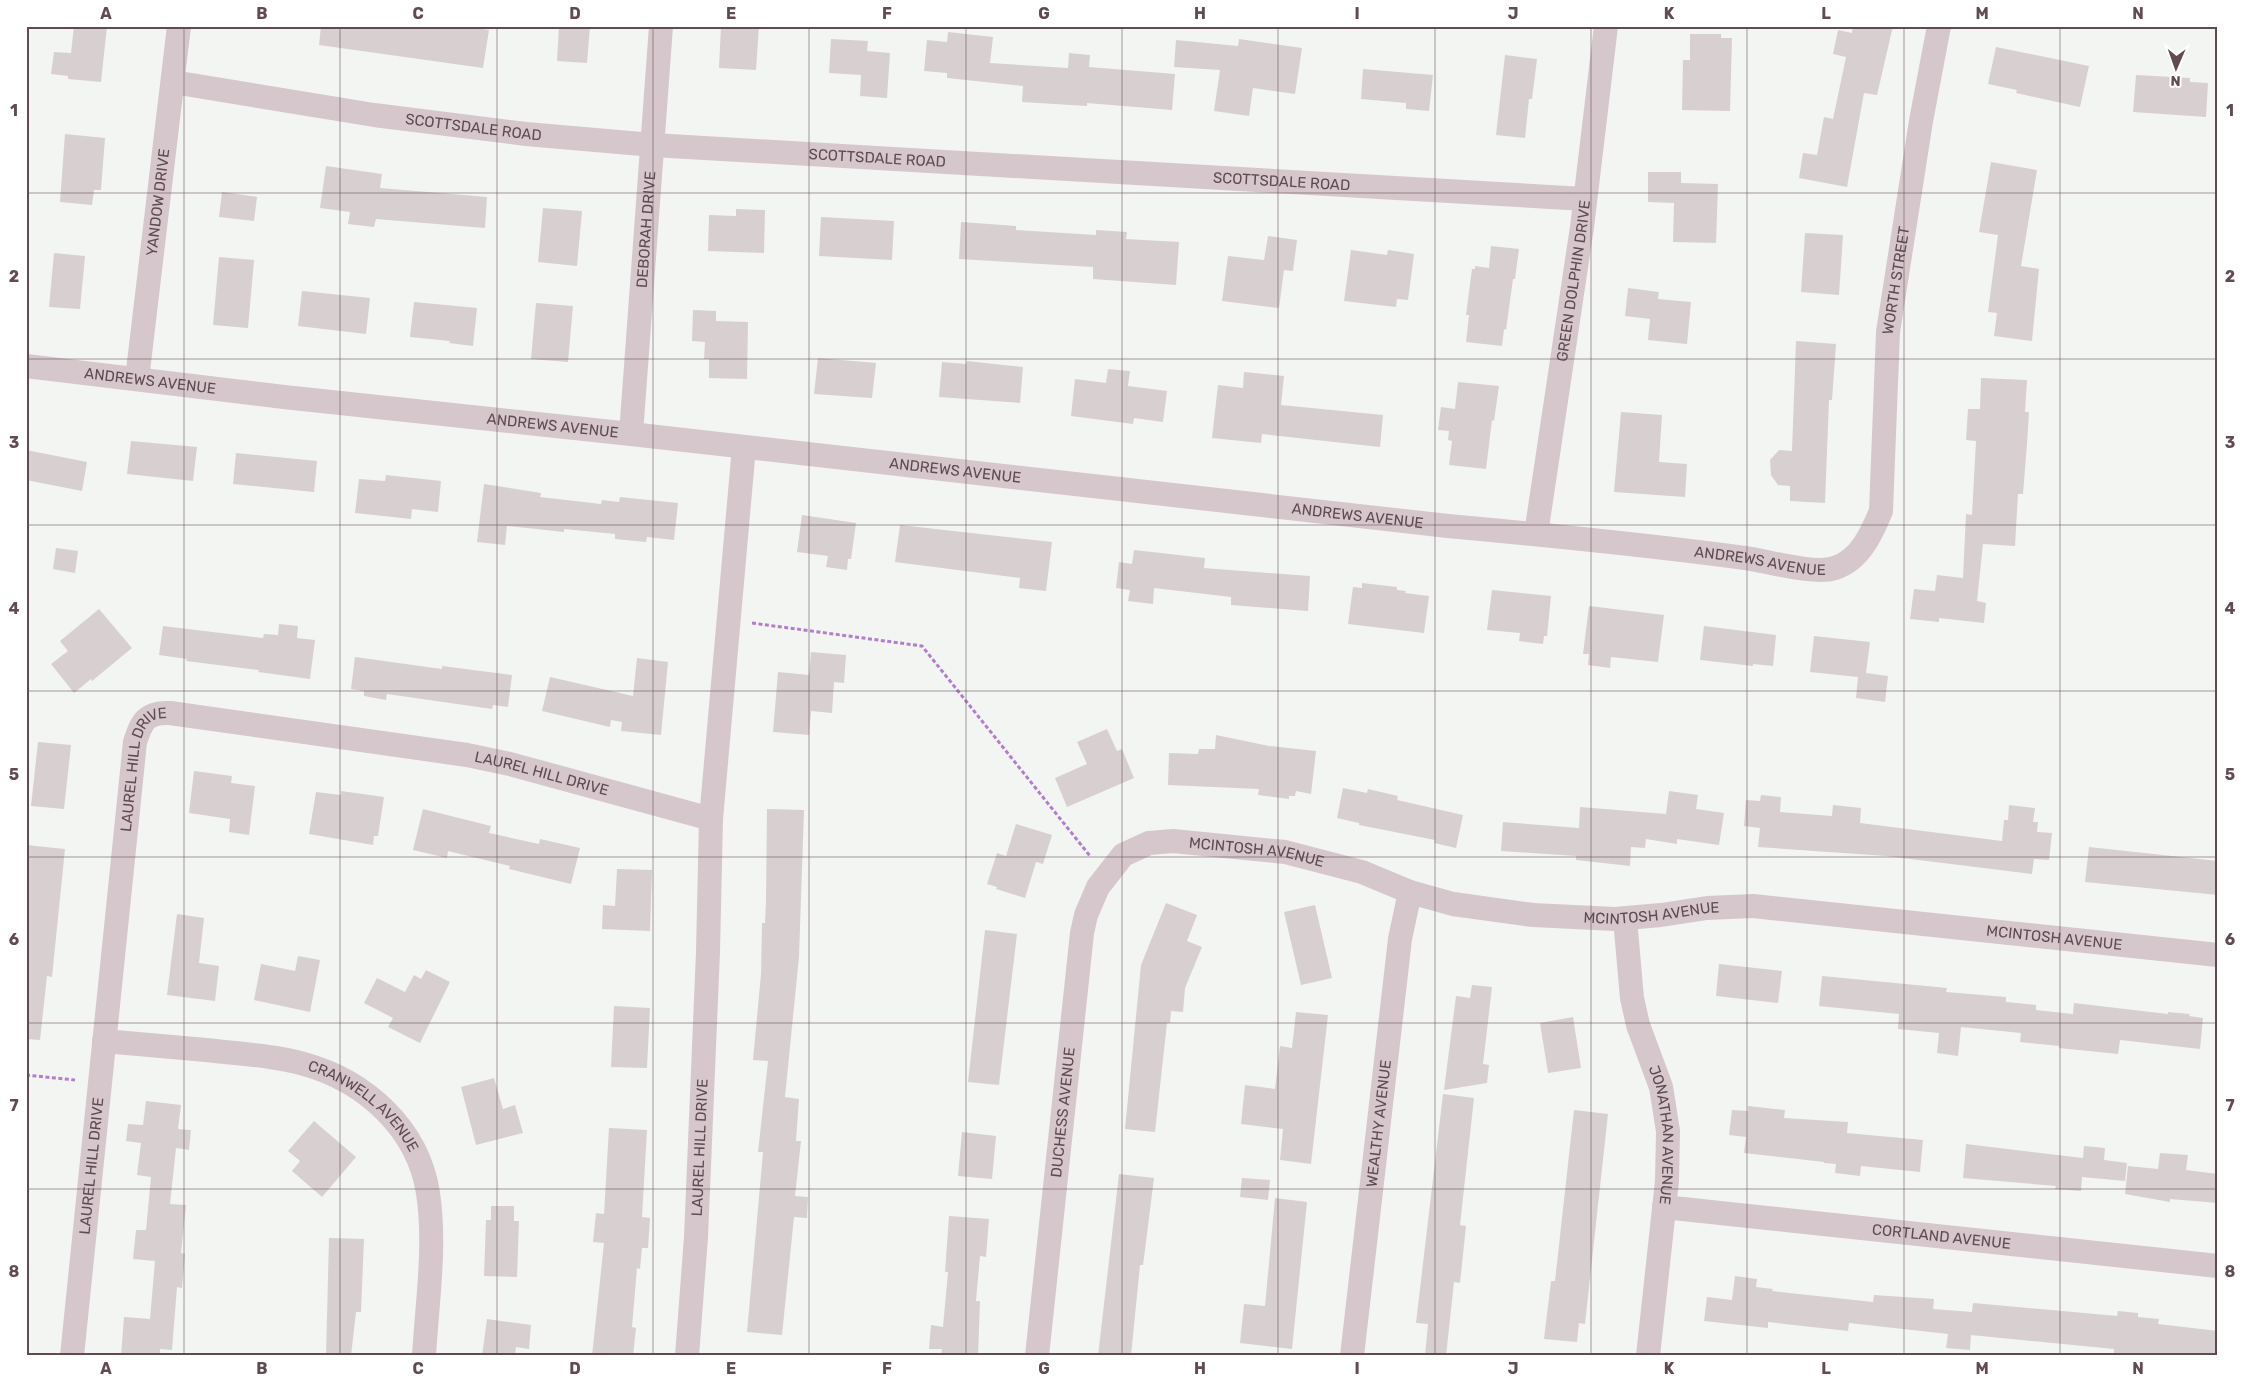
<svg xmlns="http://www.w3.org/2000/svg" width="2244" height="1382" viewBox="0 0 2244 1382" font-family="Rubik,sans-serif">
<rect width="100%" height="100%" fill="#f3f5f3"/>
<!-- building -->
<path fill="#d8cfd1" d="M 74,26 L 107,26 L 101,82 L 68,79 L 68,76 L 51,74 L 54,52 L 71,53 Z
M 321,26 L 465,26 L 489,30 L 483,68 L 319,45 Z
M 559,26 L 590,26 L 587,63 L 557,61 Z
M 721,26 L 759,26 L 756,70 L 719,68 Z
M 1853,26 L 1893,26 L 1877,95 L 1864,93 L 1847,187 L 1799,178 L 1803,153 L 1817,155 L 1824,117 L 1833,119 L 1846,57 L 1833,54 L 1838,30 L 1852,33 Z
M 948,32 L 993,37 L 990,63 L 1068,68 L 1069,53 L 1090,55 L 1089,67 L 1175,74 L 1172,110 L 1087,103 L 1087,106 L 1022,102 L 1023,86 L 947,78 L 947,73 L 924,71 L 927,40 L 947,42 Z
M 1690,34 L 1721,34 L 1721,38 L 1732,38 L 1730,111 L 1682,110 L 1683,60 L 1690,60 Z
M 831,39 L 868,41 L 867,51 L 890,53 L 887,98 L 860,96 L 861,75 L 829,73 Z
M 1239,39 L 1302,48 L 1295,94 L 1253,88 L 1249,116 L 1214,111 L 1220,70 L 1174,67 L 1176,40 L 1238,46 Z
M 1996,47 L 2089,66 L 2080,107 L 2016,93 L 2017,90 L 1988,84 Z
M 1505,55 L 1537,59 L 1532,99 L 1529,99 L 1525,138 L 1496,135 Z
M 1363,69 L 1433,75 L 1429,111 L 1406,109 L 1406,103 L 1361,99 Z
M 2136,75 L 2190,78 L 2190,82 L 2208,83 L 2206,117 L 2133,112 Z
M 65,134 L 105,138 L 101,190 L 94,190 L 92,205 L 60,202 Z
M 1991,162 L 2037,170 L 2021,266 L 2039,269 L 2032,341 L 1994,336 L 1997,313 L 1988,312 L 1998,235 L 1979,232 Z
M 326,166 L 382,174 L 380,188 L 487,197 L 485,228 L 376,219 L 374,227 L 348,224 L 350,212 L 320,208 Z
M 1648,172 L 1681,172 L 1681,183 L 1718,184 L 1716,243 L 1673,242 L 1674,203 L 1648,202 Z
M 222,192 L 257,197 L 254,221 L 219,217 Z
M 543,208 L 582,211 L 577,266 L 538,262 Z
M 736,209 L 765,210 L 764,253 L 708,251 L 709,215 L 736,216 Z
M 821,217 L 894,221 L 892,260 L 819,256 Z
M 961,222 L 1016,226 L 1016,230 L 1096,235 L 1096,230 L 1127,232 L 1126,239 L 1179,242 L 1176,285 L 1093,279 L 1093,267 L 959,259 Z
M 1805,233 L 1843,235 L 1839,295 L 1801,292 Z
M 1268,236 L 1297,240 L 1293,271 L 1284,270 L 1279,308 L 1222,301 L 1228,256 L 1264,260 Z
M 1491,246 L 1519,249 L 1515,279 L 1513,279 L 1506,330 L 1504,329 L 1502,346 L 1466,342 L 1469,315 L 1466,315 L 1472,269 L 1475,269 L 1475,266 L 1489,268 Z
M 1351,250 L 1387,255 L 1388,250 L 1414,254 L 1408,300 L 1397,299 L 1396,307 L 1344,301 Z
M 54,253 L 85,256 L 80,309 L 49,307 Z
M 219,257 L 254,260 L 248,328 L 213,325 Z
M 1628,288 L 1659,292 L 1658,299 L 1691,302 L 1687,344 L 1648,340 L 1650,319 L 1625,316 Z
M 302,291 L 370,298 L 366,334 L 298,326 Z
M 414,302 L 477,308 L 473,346 L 449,343 L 450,341 L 410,337 Z
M 536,303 L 573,306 L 568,362 L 531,359 Z
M 693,310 L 716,311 L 716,321 L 748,322 L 747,379 L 709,378 L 709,359 L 704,359 L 705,342 L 692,341 Z
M 1796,341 L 1836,344 L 1832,400 L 1829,400 L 1825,503 L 1790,501 L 1790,486 L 1778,485 L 1771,475 L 1770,460 L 1779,450 L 1792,451 Z
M 818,358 L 876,363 L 872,398 L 814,394 Z
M 967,361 L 1023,367 L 1020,403 L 939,397 L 942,362 L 966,364 Z
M 1108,369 L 1130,371 L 1128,386 L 1167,391 L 1163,422 L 1134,418 L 1133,424 L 1071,416 L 1075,379 L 1106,383 Z
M 1244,372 L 1284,376 L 1281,405 L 1383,415 L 1380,447 L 1262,434 L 1261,443 L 1212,438 L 1218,385 L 1243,388 Z
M 1981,378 L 2027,380 L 2025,412 L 2029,412 L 2027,444 L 2023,494 L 2018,494 L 2015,546 L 1983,544 L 1977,601 L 1986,603 L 1984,623 L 1939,618 L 1939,622 L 1910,619 L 1914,589 L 1935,591 L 1937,575 L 1963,578 L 1966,514 L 1972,515 L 1976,441 L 1966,440 L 1968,409 L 1980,409 Z
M 1458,382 L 1499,386 L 1494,421 L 1492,420 L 1486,469 L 1449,465 L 1452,441 L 1448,440 L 1449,431 L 1438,430 L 1441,407 L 1455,409 Z
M 1621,412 L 1662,415 L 1659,462 L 1687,464 L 1685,497 L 1614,492 Z
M 131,441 L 197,447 L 193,481 L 127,474 Z
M 26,450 L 87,462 L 82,491 L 26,480 Z
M 236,453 L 317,461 L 314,492 L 233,484 Z
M 386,475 L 441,481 L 438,512 L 412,509 L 411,519 L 355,513 L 359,479 L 385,481 Z
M 484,484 L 541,493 L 540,497 L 601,504 L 602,500 L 619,502 L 620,497 L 678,503 L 674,540 L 647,537 L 646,542 L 615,539 L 615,534 L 564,529 L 564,532 L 507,526 L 505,545 L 477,542 Z
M 802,515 L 856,523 L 851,559 L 848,559 L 847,570 L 826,567 L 828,556 L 797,552 Z
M 900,525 L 1052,542 L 1046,591 L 1019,588 L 1020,578 L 895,562 Z
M 56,548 L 78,551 L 75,573 L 53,569 Z
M 1134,550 L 1205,558 L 1204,568 L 1310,576 L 1308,611 L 1231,605 L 1231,597 L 1154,588 L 1153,604 L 1128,601 L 1130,590 L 1116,588 L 1119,562 L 1132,564 Z
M 1362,583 L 1397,587 L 1397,590 L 1406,591 L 1405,593 L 1429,596 L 1424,633 L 1348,624 L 1353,587 L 1362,588 Z
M 1492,590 L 1551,596 L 1547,636 L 1544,636 L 1543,644 L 1519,641 L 1520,633 L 1487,630 Z
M 1589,606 L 1664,615 L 1658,662 L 1611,657 L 1610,668 L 1588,665 L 1589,654 L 1583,654 Z
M 99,609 L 132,648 L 92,681 L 91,679 L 74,693 L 51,664 L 68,651 L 60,641 Z
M 279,624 L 298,626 L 297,638 L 315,640 L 310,679 L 258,672 L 259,670 L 186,661 L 187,659 L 159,655 L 163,626 L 263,638 L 264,634 L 278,635 Z
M 1704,626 L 1776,635 L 1773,666 L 1753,664 L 1753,666 L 1700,660 Z
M 1814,636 L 1870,642 L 1866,673 L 1888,676 L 1885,702 L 1856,698 L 1858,677 L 1810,672 Z
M 811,652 L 846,655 L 844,683 L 834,682 L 832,713 L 811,711 L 809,735 L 773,732 L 778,672 L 809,675 Z
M 355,657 L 442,669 L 442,666 L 512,675 L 508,707 L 493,705 L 492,709 L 387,694 L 386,700 L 364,696 L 364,691 L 351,689 Z
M 637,658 L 668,662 L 661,735 L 621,731 L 622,722 L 611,720 L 610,727 L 542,711 L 550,677 L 633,696 Z
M 1107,729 L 1117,751 L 1122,749 L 1134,778 L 1067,807 L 1055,778 L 1087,764 L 1077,742 Z
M 1216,735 L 1269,746 L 1316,751 L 1311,794 L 1296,791 L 1295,796 L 1289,796 L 1289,799 L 1258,795 L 1259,789 L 1168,785 L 1169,753 L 1198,754 L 1199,749 L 1215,749 Z
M 38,742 L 71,745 L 64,809 L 31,806 Z
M 194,771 L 232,776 L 231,783 L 255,786 L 249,835 L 229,832 L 230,819 L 189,813 Z
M 1343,788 L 1367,793 L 1368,789 L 1398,796 L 1397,800 L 1463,815 L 1456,848 L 1434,843 L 1435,840 L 1359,825 L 1359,823 L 1337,818 Z
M 341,791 L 384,797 L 378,836 L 374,836 L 373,845 L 309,834 L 316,792 L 341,795 Z
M 1669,791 L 1698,795 L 1696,809 L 1724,813 L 1719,845 L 1677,839 L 1677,844 L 1646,839 L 1645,848 L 1631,847 L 1630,866 L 1576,860 L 1576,856 L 1501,851 L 1503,822 L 1579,828 L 1580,807 L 1666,814 Z
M 1761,795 L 1781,797 L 1780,812 L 1832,816 L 1833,805 L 1861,808 L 1860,823 L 2002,841 L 2004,820 L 2008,820 L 2009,805 L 2035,808 L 2033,822 L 2038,822 L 2037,832 L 2052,833 L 2049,860 L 2034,859 L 2032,874 L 1886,856 L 1758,847 L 1760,828 L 1744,826 L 1746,800 L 1760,801 Z
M 423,809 L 491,826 L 489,833 L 539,844 L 540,839 L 580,848 L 571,884 L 509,869 L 510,866 L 448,851 L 447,858 L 413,850 Z
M 767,809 L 804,810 L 799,957 L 785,1097 L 799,1099 L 796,1141 L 801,1141 L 795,1196 L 808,1197 L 807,1218 L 794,1217 L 782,1335 L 747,1332 L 763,1152 L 758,1152 L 768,1061 L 753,1060 L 761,974 L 762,923 L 765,923 L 766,899 Z
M 1016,824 L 1052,835 L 1043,864 L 1036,862 L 1025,898 L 996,889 L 997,887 L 987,884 L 997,853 L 1006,856 Z
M 26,845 L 65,849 L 52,977 L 47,976 L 40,1040 L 26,1039 Z
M 2089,847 L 2218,861 L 2218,895 L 2085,882 Z
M 617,869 L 652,870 L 650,931 L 602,929 L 603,905 L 615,906 Z
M 1166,903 L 1197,915 L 1187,941 L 1202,947 L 1185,988 L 1183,1012 L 1171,1011 L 1170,1023 L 1167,1023 L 1155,1132 L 1125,1129 L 1141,965 Z
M 1315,905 L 1332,978 L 1301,985 L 1284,912 Z
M 177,914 L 204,918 L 199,963 L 219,966 L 215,1001 L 167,995 Z
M 985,930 L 1017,934 L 999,1085 L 968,1082 Z
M 298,956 L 320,960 L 310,1012 L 254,1000 L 261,964 L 295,971 Z
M 1719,964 L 1782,971 L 1778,1003 L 1716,996 Z
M 426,970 L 450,982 L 420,1043 L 388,1027 L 393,1018 L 364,1003 L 377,978 L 405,992 L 414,975 L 421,979 Z
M 1822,976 L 1947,988 L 1946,992 L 2006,997 L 2006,1002 L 2036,1005 L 2036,1010 L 2073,1014 L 2074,1003 L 2168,1014 L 2168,1012 L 2190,1014 L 2189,1016 L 2203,1018 L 2200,1049 L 2120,1040 L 2118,1054 L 2059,1048 L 2059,1046 L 2020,1042 L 2021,1033 L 1961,1027 L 1958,1056 L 1937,1053 L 1939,1033 L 1898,1029 L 1899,1014 L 1819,1006 Z
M 1472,985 L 1492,987 L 1483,1064 L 1489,1065 L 1487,1083 L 1444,1090 L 1456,996 L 1470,998 Z
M 614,1006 L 650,1008 L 647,1068 L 611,1067 Z
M 1296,1012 L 1328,1015 L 1311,1164 L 1280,1160 L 1283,1129 L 1241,1124 L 1245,1085 L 1275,1089 L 1280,1046 L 1292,1048 Z
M 1573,1017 L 1581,1068 L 1548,1073 L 1540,1023 Z
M 494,1078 L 503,1109 L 515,1105 L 523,1133 L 476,1145 L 461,1087 Z
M 1443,1094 L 1474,1098 L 1460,1225 L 1466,1226 L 1460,1283 L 1454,1282 L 1446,1356 L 1425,1356 L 1428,1324 L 1416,1323 Z
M 146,1101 L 181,1105 L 178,1129 L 191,1130 L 189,1150 L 176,1148 L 170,1204 L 186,1205 L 181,1253 L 185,1254 L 182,1288 L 177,1287 L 172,1350 L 160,1349 L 160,1356 L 121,1356 L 124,1317 L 150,1319 L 155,1261 L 133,1259 L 136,1230 L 146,1230 L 151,1177 L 137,1175 L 141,1143 L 126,1141 L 128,1124 L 143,1125 Z
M 1748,1106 L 1785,1110 L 1784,1118 L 1848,1122 L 1847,1133 L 1923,1140 L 1920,1172 L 1861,1166 L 1860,1176 L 1835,1173 L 1836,1164 L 1824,1163 L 1824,1162 L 1744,1153 L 1746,1137 L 1729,1135 L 1732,1110 L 1748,1111 Z
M 1574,1110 L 1608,1114 L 1585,1324 L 1579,1323 L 1577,1342 L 1544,1339 L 1551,1281 L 1555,1281 Z
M 314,1121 L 356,1157 L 322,1197 L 292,1171 L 300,1161 L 288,1151 Z
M 609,1128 L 647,1130 L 642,1217 L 650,1218 L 648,1248 L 642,1248 L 640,1269 L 637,1268 L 632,1327 L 636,1328 L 633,1356 L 592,1356 L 604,1243 L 593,1242 L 596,1213 L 604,1214 Z
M 962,1132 L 996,1136 L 992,1179 L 958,1176 Z
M 1966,1144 L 2083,1158 L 2084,1146 L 2105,1148 L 2104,1160 L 2127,1163 L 2125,1181 L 2082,1177 L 2081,1191 L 2055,1189 L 2056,1186 L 1963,1178 Z
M 2160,1153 L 2188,1155 L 2186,1170 L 2218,1174 L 2218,1203 L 2170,1199 L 2170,1202 L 2125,1194 L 2128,1166 L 2158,1169 Z
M 1119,1174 L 1154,1178 L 1145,1250 L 1143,1265 L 1140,1265 L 1131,1356 L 1098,1356 Z
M 1242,1178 L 1270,1180 L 1268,1200 L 1240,1197 Z
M 1275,1198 L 1307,1202 L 1292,1349 L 1240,1343 L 1244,1304 L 1265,1306 Z
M 491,1206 L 514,1206 L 514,1221 L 519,1221 L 517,1277 L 484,1276 L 486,1220 L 491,1220 Z
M 949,1216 L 989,1219 L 986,1257 L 980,1256 L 976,1301 L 980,1301 L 978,1356 L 941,1356 L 942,1349 L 929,1349 L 931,1325 L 943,1327 L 948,1272 L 945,1272 Z
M 329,1238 L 364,1239 L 361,1312 L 356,1312 L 351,1356 L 326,1356 Z
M 1735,1276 L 1757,1279 L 1756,1287 L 1773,1289 L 1772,1291 L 1873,1302 L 1874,1295 L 1934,1299 L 1933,1309 L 1972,1312 L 1973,1303 L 2117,1316 L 2118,1311 L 2138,1313 L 2138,1317 L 2159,1319 L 2158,1324 L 2218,1331 L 2218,1356 L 2141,1356 L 2114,1353 L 2114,1349 L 1971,1335 L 1970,1350 L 1946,1348 L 1948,1334 L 1849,1323 L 1848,1331 L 1768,1322 L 1768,1328 L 1704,1321 L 1707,1297 L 1732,1300 Z
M 487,1319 L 531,1325 L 529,1349 L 516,1347 L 515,1356 L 482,1356 Z"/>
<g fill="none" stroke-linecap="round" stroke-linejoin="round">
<!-- path -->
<path stroke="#b37dcd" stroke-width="3" stroke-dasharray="4 2.5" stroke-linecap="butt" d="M 752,623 L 922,646 L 1090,856
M 26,1075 L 75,1080"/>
<!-- minor -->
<g stroke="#d6c7cc" stroke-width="24">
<path id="s1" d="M 173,82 L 374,115 L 526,134 L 653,145 L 1585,199"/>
<path id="s2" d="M 26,366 L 284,397 L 631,434 L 1448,526 C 1547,535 1647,545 1745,558 C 1768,561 1814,575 1835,568 C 1860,560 1872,533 1881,511 L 1888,332 L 1921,121 L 1939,26"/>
<path id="s3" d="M 137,379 L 179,26"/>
<path id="s4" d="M 631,434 L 661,26"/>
<path id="s5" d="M 1536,534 L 1582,227 L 1606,26"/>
<path id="s6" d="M 1625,919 L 1632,998 L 1638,1025 L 1661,1087 L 1668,1131 L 1667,1181 L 1648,1356"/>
<path id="s7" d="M 104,1041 C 138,1044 172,1047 206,1050 C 239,1054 272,1055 304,1064 C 365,1081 418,1128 428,1193 C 436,1246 427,1303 424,1356"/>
<path id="s8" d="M 1664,1207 L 2218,1266"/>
<path id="s9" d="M 72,1356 L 135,742 C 142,721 146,712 170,713 L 467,755 L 510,764 L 711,819"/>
<path id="s10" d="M 687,1356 L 696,1237 L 708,952 L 711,819 L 744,447"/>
<path id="s11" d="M 1037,1356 L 1082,933 L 1086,915 L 1098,887 L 1123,855 L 1149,843 L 1173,841 L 1285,852 L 1362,872 L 1410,892 L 1453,904 L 1533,915 L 1615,919 L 1661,915 L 1707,908 L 1753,906 L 2218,955"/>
<path id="s12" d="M 1352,1356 L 1400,939 L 1410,892"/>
</g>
</g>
<!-- grid -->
<path fill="none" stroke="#604b52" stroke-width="1" stroke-opacity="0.55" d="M 184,26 L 184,1356M 340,26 L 340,1356M 497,26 L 497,1356M 653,26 L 653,1356M 809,26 L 809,1356M 966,26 L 966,1356M 1122,26 L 1122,1356M 1278,26 L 1278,1356M 1435,26 L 1435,1356M 1591,26 L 1591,1356M 1747,26 L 1747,1356M 1904,26 L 1904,1356M 2060,26 L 2060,1356M 26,193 L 2218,193M 26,359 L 2218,359M 26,525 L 2218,525M 26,691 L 2218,691M 26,857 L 2218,857M 26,1023 L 2218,1023M 26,1189 L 2218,1189"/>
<g text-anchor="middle" stroke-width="4" stroke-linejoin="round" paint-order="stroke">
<!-- street labels -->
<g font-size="15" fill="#604b52" stroke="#fff">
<text dy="5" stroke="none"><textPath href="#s1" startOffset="304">SCOTTSDALE ROAD</textPath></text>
<text dy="5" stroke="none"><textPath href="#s1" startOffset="709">SCOTTSDALE ROAD</textPath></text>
<text dy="5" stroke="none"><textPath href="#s1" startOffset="1114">SCOTTSDALE ROAD</textPath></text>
<text dy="5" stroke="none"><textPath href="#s3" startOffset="178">YANDOW DRIVE</textPath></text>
<text dy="5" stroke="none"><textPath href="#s4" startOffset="205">DEBORAH DRIVE</textPath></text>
<text dy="5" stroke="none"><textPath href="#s5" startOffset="256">GREEN DOLPHIN DRIVE</textPath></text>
<text dy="5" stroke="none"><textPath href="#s2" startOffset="2128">WORTH STREET</textPath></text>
<text dy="5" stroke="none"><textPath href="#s2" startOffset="125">ANDREWS AVENUE</textPath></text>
<text dy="5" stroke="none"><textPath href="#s2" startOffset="530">ANDREWS AVENUE</textPath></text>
<text dy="5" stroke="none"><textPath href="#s2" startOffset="935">ANDREWS AVENUE</textPath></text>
<text dy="5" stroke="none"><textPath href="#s2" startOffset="1340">ANDREWS AVENUE</textPath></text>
<text dy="5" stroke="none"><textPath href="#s2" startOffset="1745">ANDREWS AVENUE</textPath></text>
<text dy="5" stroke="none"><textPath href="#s9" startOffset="1045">LAUREL HILL DRIVE</textPath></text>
<text dy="5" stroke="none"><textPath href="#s9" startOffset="596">LAUREL HILL DRIVE</textPath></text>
<text dy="5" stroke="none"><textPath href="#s11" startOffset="652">MCINTOSH AVENUE</textPath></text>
<text dy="5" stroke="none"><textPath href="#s11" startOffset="1056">MCINTOSH AVENUE</textPath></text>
<text dy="5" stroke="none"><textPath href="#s11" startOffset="1461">MCINTOSH AVENUE</textPath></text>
<text dy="5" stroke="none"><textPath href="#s7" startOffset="276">CRANWELL AVENUE</textPath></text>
<text dy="5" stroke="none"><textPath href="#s11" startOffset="245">DUCHESS AVENUE</textPath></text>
<text dy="5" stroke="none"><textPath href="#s12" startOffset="234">WEALTHY AVENUE</textPath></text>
<text dy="5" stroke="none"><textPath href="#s6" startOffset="221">JONATHAN AVENUE</textPath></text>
<text dy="5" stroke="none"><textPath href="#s10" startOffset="209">LAUREL HILL DRIVE</textPath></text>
<text dy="5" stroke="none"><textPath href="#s9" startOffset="191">LAUREL HILL DRIVE</textPath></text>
<text dy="5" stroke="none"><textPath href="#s8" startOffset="279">CORTLAND AVENUE</textPath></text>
</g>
</g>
<!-- border -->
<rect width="2244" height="1382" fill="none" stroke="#ffffff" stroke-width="55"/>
<!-- north arrow -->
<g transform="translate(2176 68) rotate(182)" stroke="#ffffff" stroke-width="4" paint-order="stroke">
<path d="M0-4L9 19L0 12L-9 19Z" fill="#604b52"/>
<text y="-8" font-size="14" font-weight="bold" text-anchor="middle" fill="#604b52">N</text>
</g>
<rect x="28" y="28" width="2188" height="1326" fill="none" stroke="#604b52" stroke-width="2"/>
<g font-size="16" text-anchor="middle" font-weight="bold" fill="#604b52">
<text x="106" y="19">A</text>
<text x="262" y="19">B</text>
<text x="418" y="19">C</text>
<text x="575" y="19">D</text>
<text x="731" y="19">E</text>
<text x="887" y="19">F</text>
<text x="1044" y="19">G</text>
<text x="1200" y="19">H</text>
<text x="1357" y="19">I</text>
<text x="1513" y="19">J</text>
<text x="1669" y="19">K</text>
<text x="1826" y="19">L</text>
<text x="1982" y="19">M</text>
<text x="2138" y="19">N</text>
<text x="14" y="116">1</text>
<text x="2230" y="116">1</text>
<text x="14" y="282">2</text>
<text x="2230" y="282">2</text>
<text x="14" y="448">3</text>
<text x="2230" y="448">3</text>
<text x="14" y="614">4</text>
<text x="2230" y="614">4</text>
<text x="14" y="780">5</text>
<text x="2230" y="780">5</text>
<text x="14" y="945">6</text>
<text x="2230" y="945">6</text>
<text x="14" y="1111">7</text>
<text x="2230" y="1111">7</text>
<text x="14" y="1277">8</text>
<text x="2230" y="1277">8</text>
<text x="106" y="1374">A</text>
<text x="262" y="1374">B</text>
<text x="418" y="1374">C</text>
<text x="575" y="1374">D</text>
<text x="731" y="1374">E</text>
<text x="887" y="1374">F</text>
<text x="1044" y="1374">G</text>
<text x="1200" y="1374">H</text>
<text x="1357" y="1374">I</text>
<text x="1513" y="1374">J</text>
<text x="1669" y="1374">K</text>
<text x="1826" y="1374">L</text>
<text x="1982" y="1374">M</text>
<text x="2138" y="1374">N</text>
</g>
</svg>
